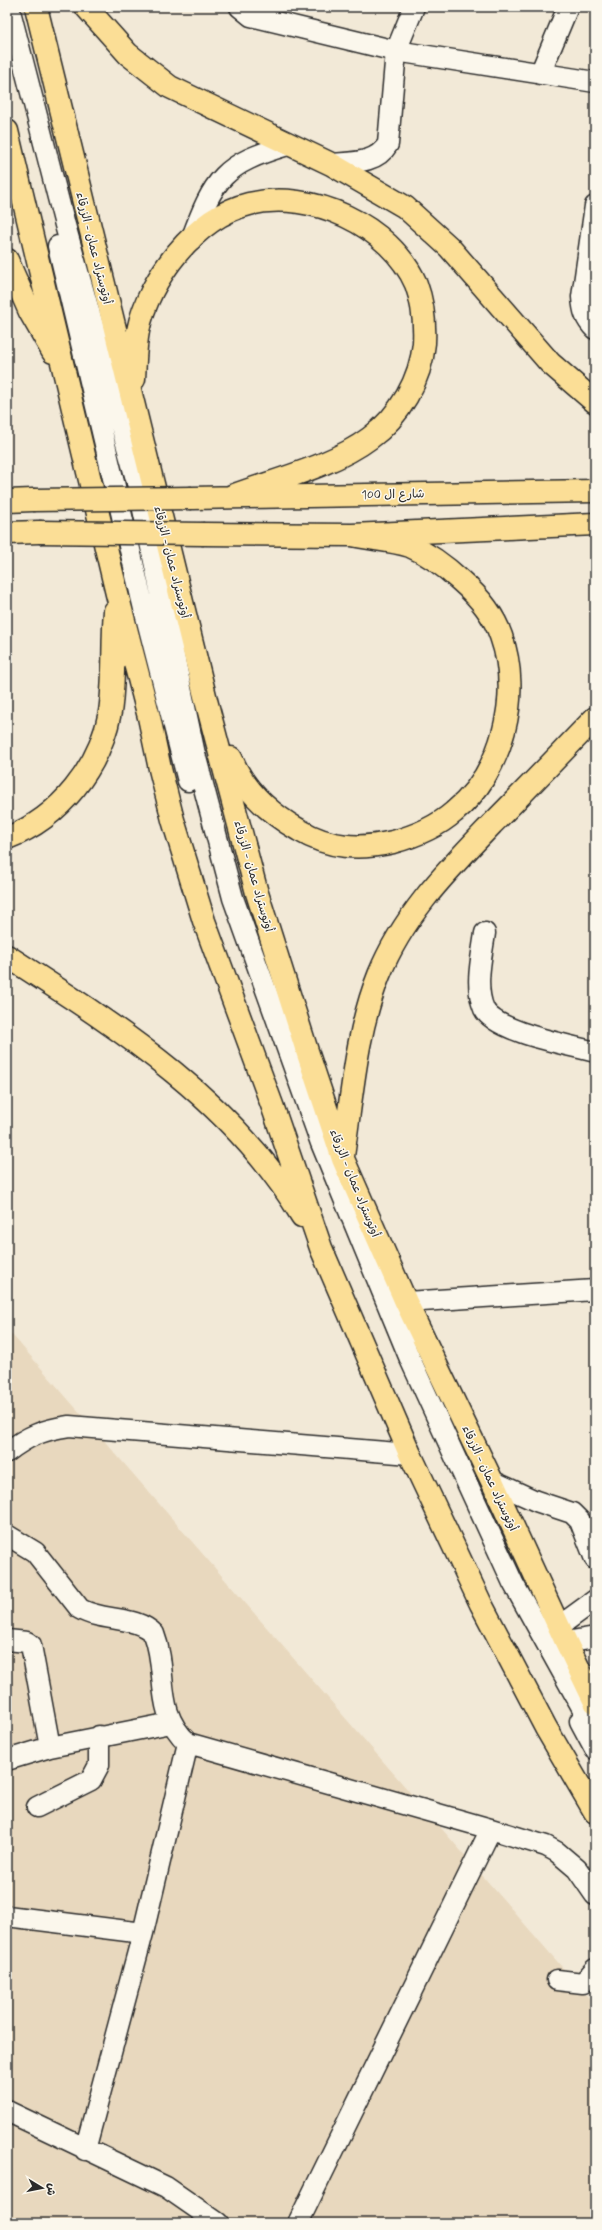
<svg xmlns="http://www.w3.org/2000/svg" width="602" height="2230" viewBox="0 0 602 2230" font-family="Mynerve,'Playpen Sans Arabic',sans-serif">
<rect width="100%" height="100%" fill="#f2e9d7"/>
<filter id="ink" filterUnits="userSpaceOnUse"><feTurbulence type="fractalNoise" baseFrequency=".025" numOctaves="2"/><feDisplacementMap in="SourceGraphic" scale="8" xChannelSelector="R" yChannelSelector="G"/><feConvolveMatrix kernelMatrix="1 2 1 2 8 2 1 2 1" color-interpolation-filters="sRGB"/></filter>
<g filter="url(#ink)">
<!-- built -->
<path fill="#e8d8be" d="M 7,1329 L 595,2005 L 595,2223 L 7,2223 Z"/>
<g fill="none" stroke-linecap="round" stroke-linejoin="round">
<!-- minor casing -->
<g stroke="#2b2b2b" stroke-width="23">
<path id="minor" d="M 9,7 L 65,225 L 138,486 L 195,754 L 233,898 L 321,1143 L 410,1359 L 513,1583 L 595,1731
M 240,7 L 251,16 L 396,51 L 595,82
M 540,74 L 568,7
M 331,164 C 353,162 376,164 388,144 L 396,51 L 414,7
M 595,206 L 582,297 C 583,311 585,319 595,329
M 191,240 C 214,178 223,164 288,145
M 58,246 L 144,609 L 188,781
M 485,933 C 482,956 474,986 484,1009 C 495,1032 570,1045 595,1052
M 406,1302 L 595,1290
M 7,1452 C 28,1436 42,1430 69,1426 L 410,1454
M 492,1481 L 536,1501 L 572,1513 L 580,1521 L 595,1559
M 7,1535 L 35,1552 L 80,1609 C 103,1622 136,1615 154,1634 C 169,1673 153,1711 188,1743 L 491,1829 L 546,1846 L 557,1852 L 577,1869 L 595,1895
M 558,1627 L 595,1600
M 7,1640 L 27,1642 L 31,1645 L 50,1747
M 566,1642 L 595,1637
M 580,1721 L 595,1749
M 7,1760 L 50,1747 L 171,1723
M 37,1807 L 91,1780 L 99,1765 L 99,1736
M 7,1916 L 143,1933
M 557,1980 L 583,1983 L 595,1969
M 7,2111 L 166,2187 L 218,2223
M 85,2150 L 143,1933 L 188,1743
M 298,2223 L 491,1829"/>
</g>
<!-- highway casing -->
<g stroke="#2b2b2b" stroke-width="25">
<path id="highway" d="M 36,7 L 207,704 L 257,893 L 307,1051 L 343,1159 L 406,1302 L 492,1481 L 566,1642 L 595,1702
M 86,7 L 128,54 L 170,87 L 331,164 L 405,207 L 449,247 L 550,363 L 595,402
M 7,131 L 117,594 L 149,717 L 160,769 L 173,820 L 204,921 L 272,1105 L 321,1248 L 410,1454 L 481,1604 L 546,1728 L 595,1812
M 7,260 L 30,312 L 53,352
M 134,379 C 135,363 135,347 138,331 C 148,279 196,217 249,204 C 311,189 390,225 416,284 C 423,303 425,324 424,343 C 421,380 399,417 370,438 C 333,466 275,480 232,496
M 192,498 L 595,491
M 7,501 L 33,500
M 7,533 L 39,532
M 204,534 L 352,535 L 595,524
M 231,758 C 244,790 269,813 299,830 C 329,848 359,850 393,842 C 415,836 437,827 454,812 C 503,772 522,695 501,636 C 494,615 477,595 461,581 C 446,567 429,554 410,546 C 392,540 370,539 352,535
M 7,838 C 60,818 100,767 110,712 C 115,679 112,644 115,611
M 7,956 C 117,1027 233,1100 302,1216
M 343,1156 C 352,1096 356,1032 379,975 C 403,915 448,870 492,824 C 527,789 561,753 595,718"/>
</g>
<!-- minor -->
<use href="#minor" stroke="#fbf7ec" stroke-width="20"/>
<!-- highway -->
<use href="#highway" stroke="#fbde96" stroke-width="22"/>
<!-- highway-bridge casing -->
<g stroke="#2b2b2b" stroke-width="25" stroke-linecap="butt">
<path id="highway-bridge" d="M 33,500 L 192,498
M 39,532 L 204,534"/>
</g>
<!-- highway-bridge -->
<use href="#highway-bridge" stroke="#fbde96" stroke-width="22"/>
</g>
</g>
<g text-anchor="middle" stroke-width="3" stroke-linejoin="round" paint-order="stroke">
<!-- street labels -->
<g font-size="12" fill="#2b2b2b" stroke="#fbf7ec">
<text transform="translate(94 248) rotate(76)" y="4">أوتوستراد عمان - الزرقاء</text>
<text transform="translate(393 494) rotate(-1)" y="4">شارع ال 100</text>
<text transform="translate(172 562) rotate(76)" y="4">أوتوستراد عمان - الزرقاء</text>
<text transform="translate(254 876) rotate(74)" y="4">أوتوستراد عمان - الزرقاء</text>
<text transform="translate(355 1183) rotate(68)" y="4">أوتوستراد عمان - الزرقاء</text>
<text transform="translate(490 1478) rotate(65)" y="4">أوتوستراد عمان - الزرقاء</text>
</g>
</g>
<!-- margin -->
<rect width="602" height="2230" fill="none" stroke="#fbf7ec" stroke-width="24"/>
<rect x="12" y="12" width="578" height="2206" fill="none" stroke="#2b2b2b" stroke-width="1.5" filter="url(#ink)"/>
<!-- north arrow -->
<g transform="translate(42 2188) rotate(100)" stroke="#fbf7ec" stroke-width="3" paint-order="stroke">
<path d="M0-3L7 15L0 10L-7 15Z" fill="#2b2b2b"/>
<text y="-6" font-size="11" font-weight="bold" text-anchor="middle" fill="#2b2b2b">ش</text>
</g>
</svg>
